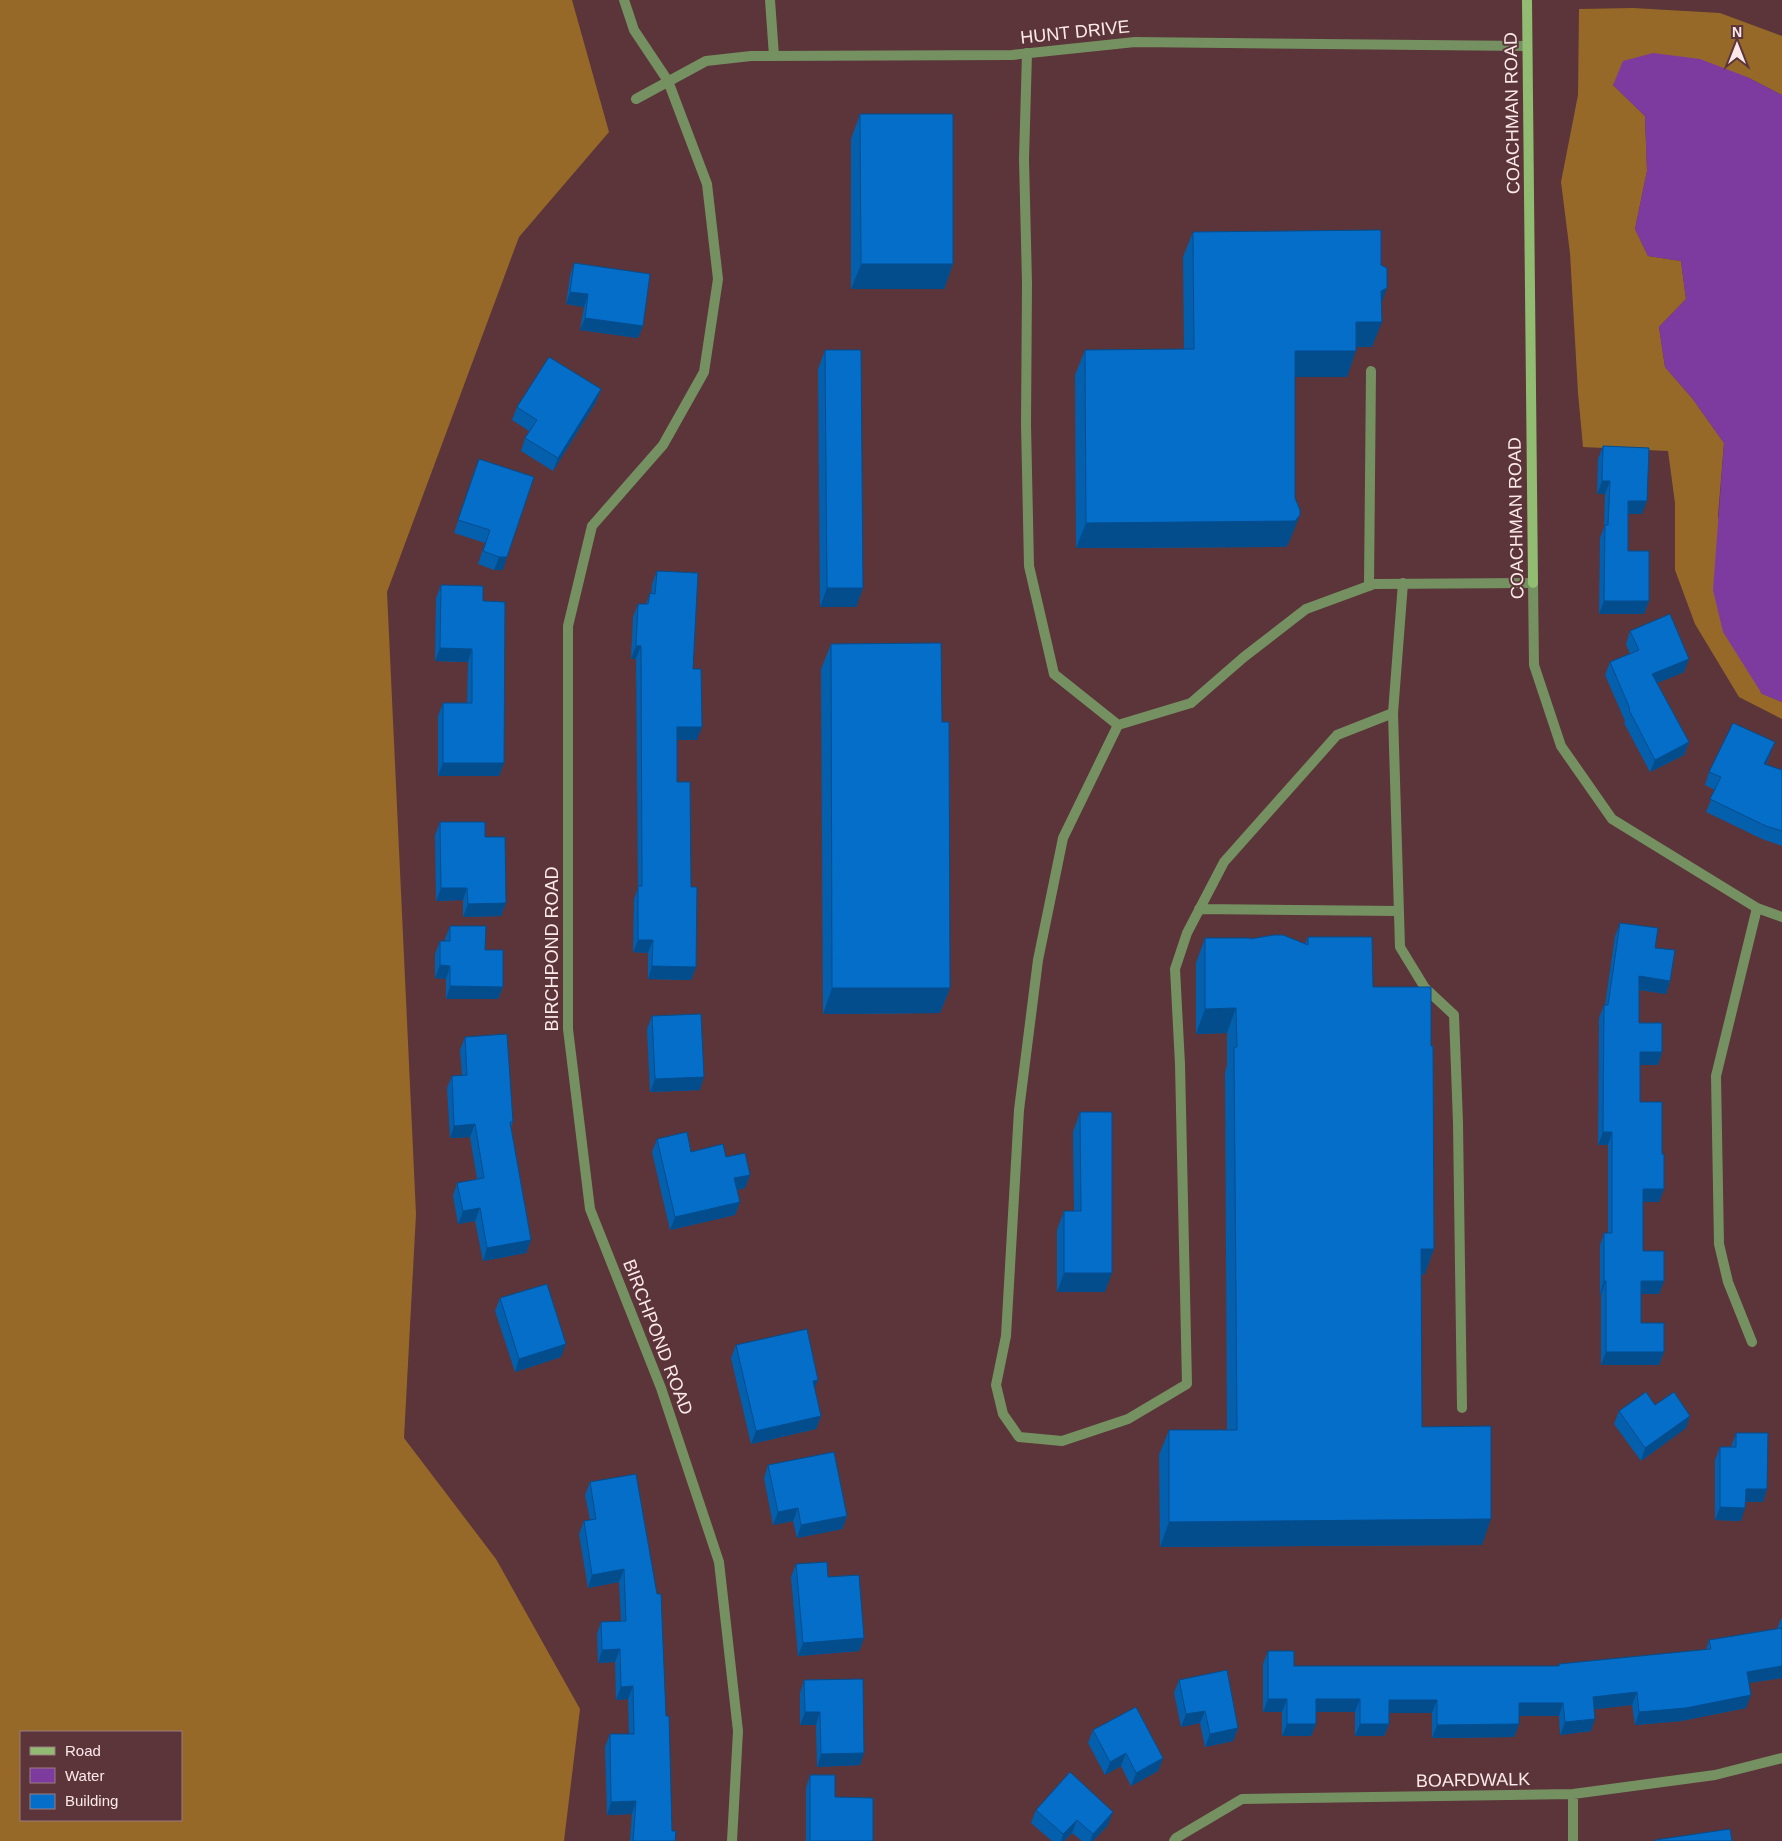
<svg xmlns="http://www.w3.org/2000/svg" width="1782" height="1841" viewBox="0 0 1782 1841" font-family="Arial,sans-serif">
<rect width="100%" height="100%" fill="#5b3539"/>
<!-- forest -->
<path fill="#966929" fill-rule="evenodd" d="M 0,0 L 572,0 L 609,132 L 519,237 L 387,592 L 416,1214 L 404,1438 L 496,1559 L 580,1709 L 564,1841 L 0,1841 ZM 181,1732 L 181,1820 L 21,1820 L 21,1732 Z
M 1633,8 L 1720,13 L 1782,36 L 1782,95 L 1747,77 L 1613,85 L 1645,116 L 1647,171 L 1635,229 L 1648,256 L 1681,261 L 1686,299 L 1659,327 L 1665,367 L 1692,398 L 1724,443 L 1718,516 L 1761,693 L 1782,702 L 1782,719 L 1739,697 L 1695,624 L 1675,570 L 1675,503 L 1668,451 L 1583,447 L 1578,393 L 1570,253 L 1561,182 L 1578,95 L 1579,9 Z"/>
<!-- water -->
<path fill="#7e3b9f" d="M 1653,53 L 1700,59 L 1747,77 L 1782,95 L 1782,702 L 1762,694 L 1723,632 L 1713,590 L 1724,443 L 1692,398 L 1665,367 L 1659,327 L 1686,299 L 1681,261 L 1648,256 L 1635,229 L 1647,171 L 1645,116 L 1613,85 L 1623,61 Z"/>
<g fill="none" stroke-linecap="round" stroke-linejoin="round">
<!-- lane -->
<path stroke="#759162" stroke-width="10" d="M 624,0 L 634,30 L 668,81
M 770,0 L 774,56
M 1027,53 L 1024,159 L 1027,283 L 1026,424 L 1029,566 L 1054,674 L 1118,725
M 1403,583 L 1393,713 L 1400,947 L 1425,988 L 1454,1015 L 1458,1123 L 1462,1408
M 1369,586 L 1371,371
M 1191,703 L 1118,725 L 1063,838 L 1038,960 L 1019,1110 L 1006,1336 L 996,1385 L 1003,1414 L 1019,1437 L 1062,1441 L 1128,1419 L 1187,1384 L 1180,1064 L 1175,969 L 1187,933 L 1224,862 L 1337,735 L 1393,713
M 1199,909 L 1398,911"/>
<!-- street -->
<path stroke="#759162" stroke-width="10" d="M 668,81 L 707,184 L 718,279 L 704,372 L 663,445 L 592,526 L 568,626 L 568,1029 L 590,1209 L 661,1388 L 719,1562 L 738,1731 L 732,1841
M 636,99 L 706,61 L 751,56 L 1012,55 L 1135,42 L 1527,46
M 1191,703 L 1244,657 L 1306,609 L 1374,584 L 1533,583 L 1534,665 L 1561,746 L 1612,819 L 1757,908 L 1782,917
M 1752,1342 L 1728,1282 L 1719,1244 L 1716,1076 L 1757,908
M 1573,1794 L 1573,1841
M 1174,1841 L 1176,1838 L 1242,1799 L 1573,1794 L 1715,1775 L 1782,1758"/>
<!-- secondary -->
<path stroke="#91bc72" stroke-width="10" d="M 1527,0 L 1533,583"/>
</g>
<!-- wall -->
<path fill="#045fad" d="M 860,114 L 953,264 L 944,289 L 851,289 L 851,139 Z
M 1193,232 L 1381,303 L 1372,347 L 1356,347 L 1347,377 L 1295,377 L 1290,540 L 1286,547 L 1076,548 L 1075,375 L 1085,350 L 1184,349 L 1183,257 Z
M 574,263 L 643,326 L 638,338 L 580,330 L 584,307 L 566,304 L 570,276 Z
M 825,350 L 863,588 L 856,607 L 820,607 L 818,369 Z
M 601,389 L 596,402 L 553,471 L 521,451 L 525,438 L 529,431 L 512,420 L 517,407 Z
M 1603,446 L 1642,514 L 1628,514 L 1628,551 L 1649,601 L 1644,614 L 1599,614 L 1600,538 L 1604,527 L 1605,494 L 1597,494 L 1598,459 Z
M 474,472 L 503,570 L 494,570 L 478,564 L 485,543 L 454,533 Z
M 657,571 L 693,669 L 697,740 L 677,740 L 677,782 L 691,887 L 696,967 L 691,980 L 648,979 L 648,953 L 633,952 L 634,899 L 638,888 L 636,659 L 631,659 L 633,617 L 638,604 L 646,604 L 650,593 L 651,594 L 652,584 Z
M 441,585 L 483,601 L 504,763 L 499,776 L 438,776 L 438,716 L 443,703 L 467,703 L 468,662 L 435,661 L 436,598 Z
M 1630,631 L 1684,672 L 1657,683 L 1689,742 L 1684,755 L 1650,772 L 1624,723 L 1625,721 L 1605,675 L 1610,662 L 1630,654 L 1626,644 Z
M 831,644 L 942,722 L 950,988 L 940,1013 L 823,1014 L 821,669 Z
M 1770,755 L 1766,765 L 1782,770 L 1782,846 L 1762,839 L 1706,812 L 1715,790 L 1705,785 L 1709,772 Z
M 440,822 L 506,903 L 501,916 L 463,917 L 463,900 L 436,901 L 435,835 Z
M 1620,923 L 1655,948 L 1670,981 L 1666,994 L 1639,990 L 1639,1023 L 1662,1052 L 1658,1065 L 1640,1065 L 1640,1102 L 1662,1154 L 1664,1189 L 1659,1202 L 1643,1202 L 1643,1251 L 1664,1281 L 1659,1294 L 1641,1294 L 1641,1323 L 1664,1352 L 1659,1365 L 1601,1365 L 1601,1294 L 1600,1294 L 1600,1245 L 1604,1233 L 1608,1233 L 1608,1145 L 1598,1145 L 1599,1018 L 1604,1005 L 1605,1005 L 1615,936 Z
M 450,926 L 485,950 L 503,987 L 498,999 L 446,999 L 446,979 L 435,978 L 435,954 L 440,941 L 445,941 L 445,939 Z
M 1308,937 L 1373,987 L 1425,1274 L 1421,1275 L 1422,1427 L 1482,1545 L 1160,1547 L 1159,1455 L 1169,1430 L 1227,1430 L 1225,1073 L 1227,1065 L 1227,1033 L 1196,1034 L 1196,963 L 1205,938 L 1250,939 L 1305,944 Z
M 652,1016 L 700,1090 L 650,1092 L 647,1029 Z
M 465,1037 L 513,1122 L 511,1127 L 531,1240 L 526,1253 L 483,1261 L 475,1221 L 458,1224 L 453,1196 L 457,1183 L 477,1179 L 470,1137 L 450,1138 L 447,1088 L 452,1076 L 462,1075 L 460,1050 Z
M 1080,1112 L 1105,1292 L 1057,1292 L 1057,1230 L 1064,1211 L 1074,1211 L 1073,1132 Z
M 657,1139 L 691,1152 L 726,1157 L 750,1175 L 745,1188 L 737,1190 L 740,1202 L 735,1215 L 670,1230 L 652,1152 Z
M 500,1298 L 561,1357 L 515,1372 L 495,1311 Z
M 736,1345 L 821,1416 L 816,1429 L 751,1444 L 731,1358 Z
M 1619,1411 L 1686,1428 L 1641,1461 L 1614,1424 Z
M 1736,1433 L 1767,1489 L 1763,1502 L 1745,1502 L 1741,1521 L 1715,1520 L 1715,1460 L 1720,1447 L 1731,1447 Z
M 768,1465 L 847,1516 L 842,1529 L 797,1538 L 793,1521 L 773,1525 L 764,1478 Z
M 636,1474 L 666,1716 L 672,1831 L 675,1841 L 630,1841 L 632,1814 L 607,1815 L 605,1747 L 610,1734 L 629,1734 L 628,1699 L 616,1700 L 615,1662 L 598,1663 L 597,1634 L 601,1622 L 621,1621 L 619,1582 L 588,1588 L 579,1534 L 584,1521 L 590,1520 L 585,1495 L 590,1482 Z
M 796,1564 L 828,1577 L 864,1638 L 859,1651 L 798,1656 L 791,1577 Z
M 1782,1618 L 1782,1678 L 1749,1683 L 1746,1708 L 1681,1721 L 1635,1725 L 1632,1705 L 1594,1709 L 1591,1731 L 1560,1735 L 1559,1716 L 1519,1716 L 1519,1724 L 1514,1737 L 1432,1738 L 1432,1713 L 1389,1713 L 1389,1724 L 1384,1736 L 1355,1736 L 1355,1712 L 1316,1712 L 1316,1724 L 1311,1736 L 1282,1736 L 1282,1712 L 1263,1712 L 1263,1664 L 1268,1651 L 1294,1666 L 1558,1666 L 1559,1664 L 1706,1650 L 1709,1640 L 1777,1629 L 1781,1619 Z
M 804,1680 L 864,1753 L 860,1765 L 817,1767 L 816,1725 L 800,1725 L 800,1693 Z
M 1179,1680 L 1238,1728 L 1233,1741 L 1205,1747 L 1200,1723 L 1181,1727 L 1174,1693 Z
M 1093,1730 L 1163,1758 L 1158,1771 L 1131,1786 L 1121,1766 L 1105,1775 L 1088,1743 Z
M 810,1775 L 835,1797 L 873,1841 L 806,1841 L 806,1788 Z
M 1036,1810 L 1108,1825 L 1093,1841 L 1082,1841 L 1072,1833 L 1064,1841 L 1052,1841 L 1031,1823 Z"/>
<!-- shaded-wall -->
<path fill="#044d8d" d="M 861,264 L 953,264 L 944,289 L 851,289 Z
M 1387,288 L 1378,313 L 1381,291 Z
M 570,292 L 588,294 L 584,307 L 566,304 Z
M 585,318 L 643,326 L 638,338 L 580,330 Z
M 1356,322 L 1382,322 L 1372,347 L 1347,347 Z
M 1295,351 L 1356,351 L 1347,377 L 1285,377 Z
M 601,389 L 596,402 L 553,471 L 558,458 Z
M 1602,481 L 1610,481 L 1605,494 L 1597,494 Z
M 1628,501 L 1647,501 L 1642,514 L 1623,514 Z
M 1300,515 L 1290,540 L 1286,547 L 1076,548 L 1086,523 Z
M 499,557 L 507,557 L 503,570 L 494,570 Z
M 827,588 L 863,588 L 856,607 L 820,607 Z
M 1604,601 L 1649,601 L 1644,614 L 1599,614 Z
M 636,646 L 641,646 L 636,659 L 631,659 Z
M 440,648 L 472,649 L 468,662 L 435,661 Z
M 1689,659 L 1684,672 L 1648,687 L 1652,674 Z
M 677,727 L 702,727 L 697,740 L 673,740 Z
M 1689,742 L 1684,755 L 1650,772 L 1655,760 Z
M 1775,742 L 1770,755 L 1760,777 L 1764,764 Z
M 443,763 L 504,763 L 499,776 L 438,776 Z
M 441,888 L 467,888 L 463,900 L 436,901 Z
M 506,903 L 501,916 L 463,917 L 468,904 Z
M 638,940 L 653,940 L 648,953 L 633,952 Z
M 440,965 L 450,966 L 446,979 L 435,978 Z
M 652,966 L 696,967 L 691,980 L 648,979 Z
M 1639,976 L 1670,981 L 1666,994 L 1634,989 Z
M 450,986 L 503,987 L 498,999 L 446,999 Z
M 832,988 L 950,988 L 940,1013 L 823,1014 Z
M 1236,1008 L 1227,1033 L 1196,1034 L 1205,1009 Z
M 1640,1052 L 1662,1052 L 1658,1065 L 1635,1065 Z
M 704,1077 L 700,1090 L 650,1092 L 655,1079 Z
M 475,1124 L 470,1137 L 450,1138 L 454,1126 Z
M 1603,1132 L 1612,1132 L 1608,1145 L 1598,1145 Z
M 750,1175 L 745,1188 L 730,1191 L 734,1178 Z
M 1643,1189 L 1664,1189 L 1659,1202 L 1638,1202 Z
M 740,1202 L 735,1215 L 670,1230 L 675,1217 Z
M 480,1208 L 475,1221 L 458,1224 L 463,1211 Z
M 531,1240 L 526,1253 L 483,1261 L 487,1248 Z
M 1421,1249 L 1434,1249 L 1425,1274 L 1412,1275 Z
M 1064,1273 L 1112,1273 L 1105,1292 L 1057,1292 Z
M 1604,1281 L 1606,1281 L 1601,1294 L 1600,1294 Z
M 1641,1281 L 1664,1281 L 1659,1294 L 1637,1294 Z
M 566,1344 L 561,1357 L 515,1372 L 519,1359 Z
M 1606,1352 L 1664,1352 L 1659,1365 L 1601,1365 Z
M 818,1380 L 813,1393 L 813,1381 Z
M 821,1416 L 816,1429 L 751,1444 L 756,1431 Z
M 1690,1416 L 1686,1428 L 1641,1461 L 1645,1448 Z
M 1746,1489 L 1767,1489 L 1763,1502 L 1741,1502 Z
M 1720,1507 L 1745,1508 L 1741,1521 L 1715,1520 Z
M 798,1508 L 793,1521 L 773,1525 L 778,1512 Z
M 847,1516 L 842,1529 L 797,1538 L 801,1525 Z
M 1491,1519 L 1482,1545 L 1160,1547 L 1169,1522 Z
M 624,1569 L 619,1582 L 588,1588 L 592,1575 Z
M 864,1638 L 859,1651 L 798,1656 L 803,1643 Z
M 620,1649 L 615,1662 L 598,1663 L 602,1650 Z
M 1782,1666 L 1782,1678 L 1742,1684 L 1747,1672 Z
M 633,1686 L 628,1699 L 616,1700 L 621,1687 Z
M 1637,1692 L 1632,1705 L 1588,1710 L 1593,1697 Z
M 1751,1695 L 1746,1708 L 1681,1721 L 1635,1725 L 1639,1712 Z
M 1268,1699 L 1287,1699 L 1282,1712 L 1263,1712 Z
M 1316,1699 L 1360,1699 L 1355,1712 L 1311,1712 Z
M 1389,1700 L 1437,1700 L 1432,1713 L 1384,1713 Z
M 1519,1703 L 1563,1703 L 1559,1716 L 1514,1716 Z
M 1205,1711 L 1200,1723 L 1181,1727 L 1186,1714 Z
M 805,1712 L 820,1712 L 816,1725 L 800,1725 Z
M 1595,1719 L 1591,1731 L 1560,1735 L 1565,1722 Z
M 1287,1724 L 1316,1724 L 1311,1736 L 1282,1736 Z
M 1360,1724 L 1389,1724 L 1384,1736 L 1355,1736 Z
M 1519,1724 L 1514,1737 L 1432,1738 L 1437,1725 Z
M 1238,1728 L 1233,1741 L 1205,1747 L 1210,1734 Z
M 864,1753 L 860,1765 L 817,1767 L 821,1754 Z
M 1126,1753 L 1121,1766 L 1105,1775 L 1110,1762 Z
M 1163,1758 L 1158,1771 L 1131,1786 L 1136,1773 Z
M 636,1801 L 632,1814 L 607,1815 L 611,1802 Z
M 1113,1812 L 1108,1825 L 1093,1841 L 1090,1841 L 1093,1834 Z
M 1077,1820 L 1072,1833 L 1064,1841 L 1061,1841 L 1063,1834 Z"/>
<!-- building -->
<path fill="#056ec9" stroke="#044d8d" d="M 860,114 L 953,114 L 953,264 L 861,264 Z
M 1381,230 L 1381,265 L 1387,268 L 1387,288 L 1381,291 L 1382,322 L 1356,322 L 1356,351 L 1295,351 L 1295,498 L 1300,510 L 1300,515 L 1295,521 L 1086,523 L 1085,350 L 1194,349 L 1193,232 Z
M 574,263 L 650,274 L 643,326 L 585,318 L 588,294 L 570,292 Z
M 825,350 L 861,350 L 863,588 L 827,588 Z
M 549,357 L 601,389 L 558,458 L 525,438 L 537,420 L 517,407 Z
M 1603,446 L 1649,448 L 1647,501 L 1628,501 L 1628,551 L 1649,551 L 1649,601 L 1604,601 L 1605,525 L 1608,525 L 1610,481 L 1602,481 Z
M 479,459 L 534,477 L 507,557 L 499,557 L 483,551 L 490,530 L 458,520 Z
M 657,571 L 698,573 L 693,669 L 701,669 L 702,727 L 677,727 L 677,782 L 690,782 L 691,887 L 697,887 L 696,967 L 652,966 L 653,940 L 638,940 L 638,886 L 642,886 L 641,646 L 636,646 L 638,604 L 648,604 L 650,593 L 655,594 Z
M 441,585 L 483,586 L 483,601 L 505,602 L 504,763 L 443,763 L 443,703 L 472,703 L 472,649 L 440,648 Z
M 1670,614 L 1689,659 L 1652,674 L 1689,742 L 1655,760 L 1629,710 L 1630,709 L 1610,662 L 1639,650 L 1630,631 Z
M 941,643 L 942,722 L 949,722 L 950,988 L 832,988 L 831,644 Z
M 1733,723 L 1775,742 L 1764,764 L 1782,770 L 1782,831 L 1766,826 L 1710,799 L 1721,777 L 1709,772 Z
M 440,822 L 485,822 L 485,837 L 505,837 L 506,903 L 468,904 L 467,888 L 441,888 Z
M 1620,923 L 1658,928 L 1655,948 L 1675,950 L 1670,981 L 1639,976 L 1639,1023 L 1662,1023 L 1662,1052 L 1640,1052 L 1640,1102 L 1662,1102 L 1662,1154 L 1664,1154 L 1664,1189 L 1643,1189 L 1643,1251 L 1664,1251 L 1664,1281 L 1641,1281 L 1641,1323 L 1664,1323 L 1664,1352 L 1606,1352 L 1606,1281 L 1604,1281 L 1604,1233 L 1612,1233 L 1612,1132 L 1603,1132 L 1604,1005 L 1608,1005 Z
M 450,926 L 486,926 L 485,950 L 503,950 L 503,987 L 450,986 L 450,966 L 440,965 L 440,941 L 450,941 Z
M 1274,935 L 1283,935 L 1308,945 L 1308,937 L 1372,937 L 1373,987 L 1431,987 L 1431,1046 L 1433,1046 L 1434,1249 L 1421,1249 L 1422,1427 L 1491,1426 L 1491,1519 L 1169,1522 L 1169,1430 L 1237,1430 L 1234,1047 L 1237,1047 L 1236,1008 L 1205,1009 L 1205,938 L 1250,938 L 1250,939 Z
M 701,1014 L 704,1077 L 655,1079 L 652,1016 Z
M 507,1034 L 513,1122 L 510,1122 L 531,1240 L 487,1248 L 480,1208 L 463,1211 L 457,1183 L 484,1178 L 475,1124 L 454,1126 L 452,1076 L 467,1075 L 465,1037 Z
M 1080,1112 L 1112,1112 L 1112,1273 L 1064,1273 L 1064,1211 L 1081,1211 Z
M 687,1132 L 691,1152 L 723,1144 L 726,1157 L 745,1153 L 750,1175 L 734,1178 L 740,1202 L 675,1217 L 657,1139 Z
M 547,1284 L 566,1344 L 519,1359 L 500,1298 Z
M 807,1329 L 818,1380 L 813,1381 L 821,1416 L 756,1431 L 736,1345 Z
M 1646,1392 L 1655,1405 L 1674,1392 L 1690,1416 L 1645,1448 L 1619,1411 Z
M 1736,1433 L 1768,1433 L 1767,1489 L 1746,1489 L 1745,1508 L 1720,1507 L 1720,1447 L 1736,1447 Z
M 834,1452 L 847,1516 L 801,1525 L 798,1508 L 778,1512 L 768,1465 Z
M 636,1474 L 657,1594 L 661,1594 L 666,1716 L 669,1716 L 672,1831 L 676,1831 L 675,1841 L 633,1841 L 636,1801 L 611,1802 L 610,1734 L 634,1734 L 633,1686 L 621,1687 L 620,1649 L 602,1650 L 601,1622 L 626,1621 L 624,1569 L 592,1575 L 584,1521 L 596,1519 L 590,1482 Z
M 827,1562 L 828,1577 L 859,1575 L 864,1638 L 803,1643 L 796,1564 Z
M 1782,1628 L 1782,1666 L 1747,1672 L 1751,1695 L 1686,1708 L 1639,1712 L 1637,1692 L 1593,1697 L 1595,1719 L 1565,1722 L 1563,1703 L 1519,1703 L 1519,1724 L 1437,1725 L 1437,1700 L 1389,1700 L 1389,1724 L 1360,1724 L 1360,1699 L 1316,1699 L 1316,1724 L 1287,1724 L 1287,1699 L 1268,1699 L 1268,1651 L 1294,1651 L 1294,1666 L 1559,1666 L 1559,1664 L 1711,1649 L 1709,1640 Z
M 1227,1670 L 1238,1728 L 1210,1734 L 1205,1711 L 1186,1714 L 1179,1680 Z
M 863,1679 L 864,1753 L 821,1754 L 820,1712 L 805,1712 L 804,1680 Z
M 1136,1707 L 1163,1758 L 1136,1773 L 1126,1753 L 1110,1762 L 1093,1730 Z
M 1070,1772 L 1113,1812 L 1093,1834 L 1077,1820 L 1063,1834 L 1036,1810 Z
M 810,1775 L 835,1775 L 835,1797 L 873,1798 L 873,1841 L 810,1841 Z
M 1730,1829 L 1732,1841 L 1655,1841 L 1655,1840 Z"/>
<g text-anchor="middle" stroke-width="4" stroke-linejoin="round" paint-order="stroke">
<!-- street labels -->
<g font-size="18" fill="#fde9ea" stroke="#5b3539">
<text transform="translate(1075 32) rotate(-6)" y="6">HUNT DRIVE</text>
<text transform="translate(1512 113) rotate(-91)" y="6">COACHMAN ROAD</text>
<text transform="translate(1516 518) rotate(-91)" y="6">COACHMAN ROAD</text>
<text transform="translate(552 949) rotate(-90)" y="6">BIRCHPOND ROAD</text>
<text transform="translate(658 1337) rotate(69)" y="6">BIRCHPOND ROAD</text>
<text transform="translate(1473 1780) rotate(-1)" y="6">BOARDWALK</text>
</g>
</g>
<!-- legend -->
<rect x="20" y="1731" width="162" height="90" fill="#5b3539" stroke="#9c7d80"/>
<rect x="30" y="1747" width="25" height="8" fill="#91bc72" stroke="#9c7d80"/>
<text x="65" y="1756" font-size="15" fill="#fde9ea">Road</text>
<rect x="30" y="1768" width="25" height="15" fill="#7e3b9f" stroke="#9c7d80"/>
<text x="65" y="1781" font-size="15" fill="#fde9ea">Water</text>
<rect x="30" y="1794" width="25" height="15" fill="#056ec9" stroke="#9c7d80"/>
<text x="65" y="1806" font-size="15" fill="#fde9ea">Building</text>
<!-- north arrow -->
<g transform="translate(1737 45)" stroke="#5b3539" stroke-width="4" paint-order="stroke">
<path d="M0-4L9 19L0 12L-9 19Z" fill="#fde9ea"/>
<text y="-8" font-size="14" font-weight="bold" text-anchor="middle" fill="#fde9ea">N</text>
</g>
</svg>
